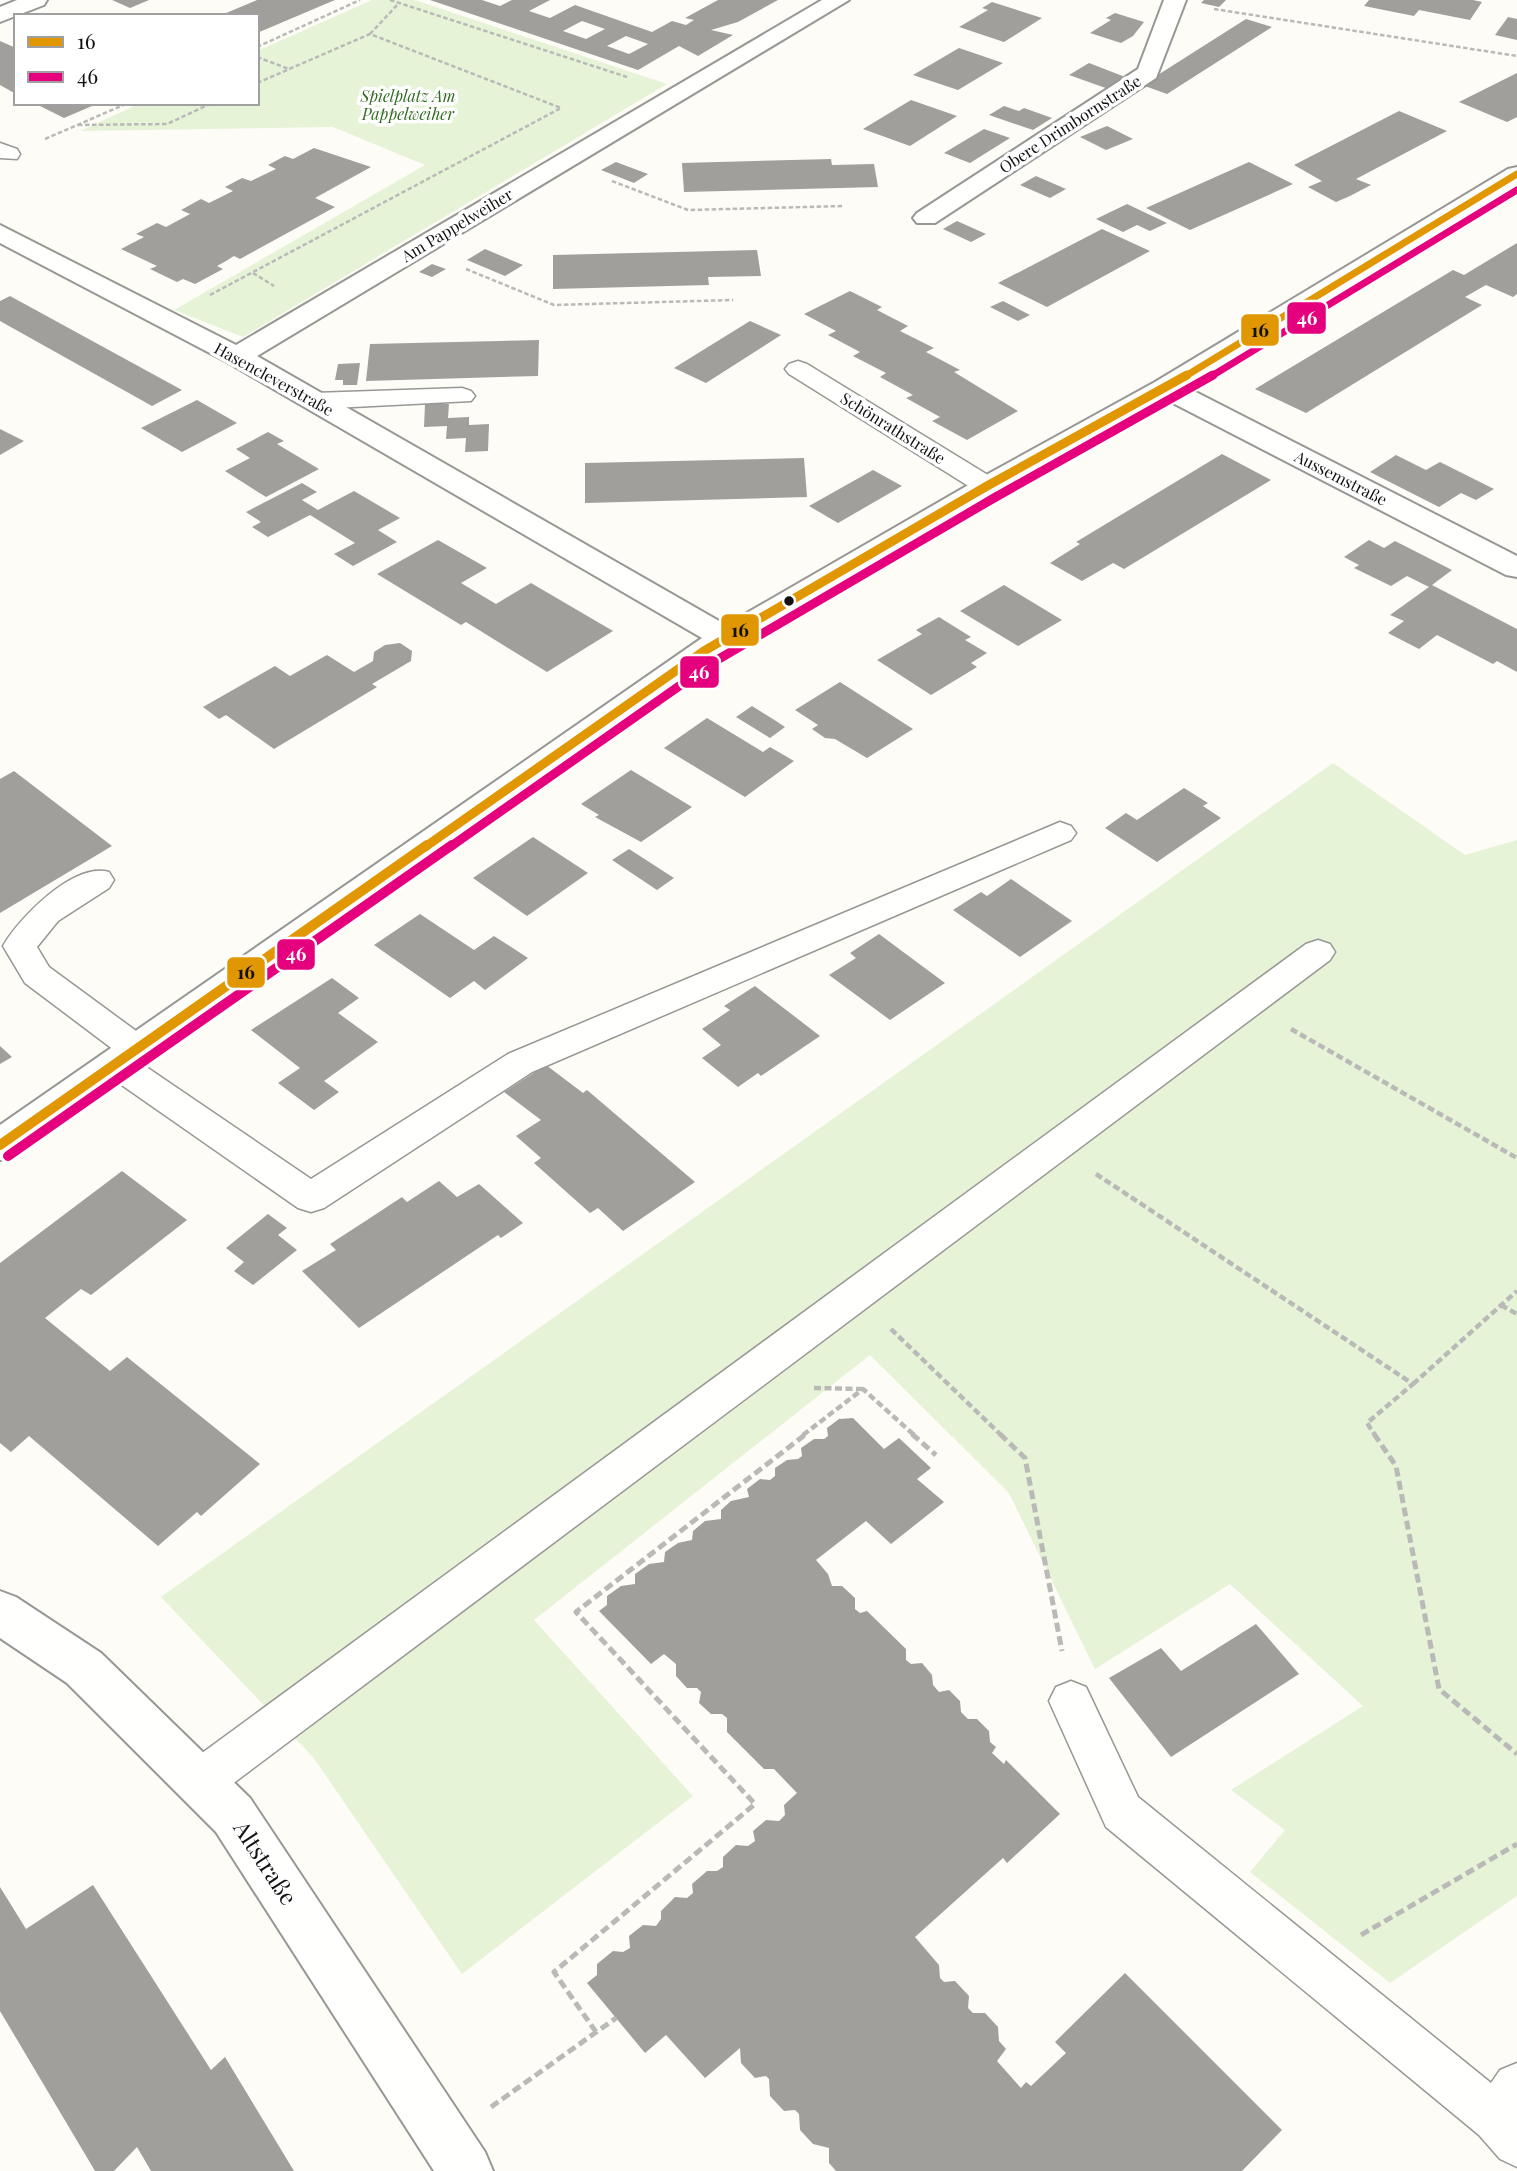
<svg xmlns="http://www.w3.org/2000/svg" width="1517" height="2171" viewBox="0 0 1517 2171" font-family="'Playfair Display',serif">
<rect width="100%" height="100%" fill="#fdfcf7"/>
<!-- green -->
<path fill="#e7f3d7" d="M 372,0 L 415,0 L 667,84 L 243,337 L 174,310 L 425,165 L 333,127 L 80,131 L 141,103 L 257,103 L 257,51 Z
M 1333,763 L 1465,855 L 1517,840 L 1517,1896 L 1390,1983 L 1250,1872 L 1285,1830 L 1231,1790 L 1363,1706 L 1230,1584 L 1095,1669 L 1009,1493 L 870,1355 L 534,1620 L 693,1796 L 462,1974 L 313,1757 L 161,1597 Z"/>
<!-- building -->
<path fill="#a19f9c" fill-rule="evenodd" d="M 112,0 L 149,0 L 130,8 Z
M 257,0 L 335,0 L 257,33 L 257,16 L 219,16 Z
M 430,0 L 482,0 L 500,6 L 512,0 L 550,0 L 529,11 L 550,18 L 575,5 L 652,32 L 672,21 L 686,25 L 694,20 L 685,18 L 718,0 L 778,0 L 738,22 L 711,30 L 733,35 L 698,56 L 679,46 L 638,70 ZM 582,21 L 605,29 L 586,39 L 563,31 ZM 626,36 L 648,44 L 629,54 L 607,46 Z
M 1204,0 L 1226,0 L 1219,7 L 1201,3 Z
M 1369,0 L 1473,0 L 1482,2 L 1470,20 L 1419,10 L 1414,16 L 1364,6 Z
M 992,2 L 1042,18 L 1004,42 L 959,27 L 988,10 L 982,8 Z
M 1115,13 L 1144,22 L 1133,36 L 1121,43 L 1090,33 L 1111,20 L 1106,18 Z
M 1508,17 L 1517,19 L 1517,40 L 1495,35 Z
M 1246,19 L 1272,27 L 1167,94 L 1142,85 Z
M 0,41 L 16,48 L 16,94 L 0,85 Z
M 959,48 L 1003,63 L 958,90 L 913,75 Z
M 1089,63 L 1133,80 L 1114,91 L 1069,75 Z
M 1517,73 L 1517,117 L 1507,122 L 1459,102 Z
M 911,100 L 957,116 L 910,146 L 863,129 Z
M 34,103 L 99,103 L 64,118 Z
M 1004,106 L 1019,111 L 1024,108 L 1052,118 L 1033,130 L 989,115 Z
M 1399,111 L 1447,131 L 1356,179 L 1371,185 L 1350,196 L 1336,202 L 1308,187 L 1322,181 L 1294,165 Z
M 1107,126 L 1133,139 L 1106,150 L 1080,137 Z
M 984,129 L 1010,138 L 970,163 L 944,153 Z
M 314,148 L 371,167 L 315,198 L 335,207 L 240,259 L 234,256 L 226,261 L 217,266 L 223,269 L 195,284 L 183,279 L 177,282 L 150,269 L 157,266 L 121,249 L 144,237 L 136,234 L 157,223 L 166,227 L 190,214 L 181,210 L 201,199 L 209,203 L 233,191 L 225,187 L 242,178 L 251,181 L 276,169 L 268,165 L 285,156 L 293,159 Z
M 831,159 L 832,165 L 874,164 L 878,187 L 684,192 L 682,163 Z
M 616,162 L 648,174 L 634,183 L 601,170 Z
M 1249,162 L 1293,184 L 1190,230 L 1146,208 Z
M 1036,176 L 1066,189 L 1050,198 L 1020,185 Z
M 1127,204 L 1167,223 L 1150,231 L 1137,225 L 1123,232 L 1096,219 Z
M 957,221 L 986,234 L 971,242 L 943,229 Z
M 1102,229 L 1150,251 L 1047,307 L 998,283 Z
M 1517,243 L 1517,294 L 1513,297 L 1486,285 L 1465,297 L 1482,305 L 1306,413 L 1255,389 L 1453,270 L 1464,275 Z
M 485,249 L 523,265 L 505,276 L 467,260 Z
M 757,250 L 761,276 L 708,277 L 709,285 L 553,289 L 553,255 Z
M 432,264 L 446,269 L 432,277 L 419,272 Z
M 850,291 L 882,307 L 877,310 L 908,326 L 900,331 L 934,348 L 926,352 L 960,370 L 954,372 L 1018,411 L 967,440 L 932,421 L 940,417 L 906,398 L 913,395 L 880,377 L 886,373 L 853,356 L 860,352 L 828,335 L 836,331 L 804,314 Z
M 10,296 L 182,390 L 152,406 L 0,321 L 0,301 Z
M 1003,301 L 1030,315 L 1018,321 L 990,307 Z
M 750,321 L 781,335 L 706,383 L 674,368 Z
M 539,340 L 538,376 L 366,381 L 370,344 Z
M 360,363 L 357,385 L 343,385 L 343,380 L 335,380 L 338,364 Z
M 197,400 L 237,423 L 182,452 L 141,428 Z
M 425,404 L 449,404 L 448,418 L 469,417 L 469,425 L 489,424 L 488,451 L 465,452 L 466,438 L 446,439 L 447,426 L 424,427 Z
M 0,429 L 24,441 L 0,455 Z
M 268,432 L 284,441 L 277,444 L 319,469 L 266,497 L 225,471 L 250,458 L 236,449 Z
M 1222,454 L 1271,480 L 1124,569 L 1113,563 L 1082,581 L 1050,563 L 1080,544 L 1076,542 Z
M 1396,455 L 1426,470 L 1440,462 L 1494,489 L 1476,500 L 1461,493 L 1439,507 L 1370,472 Z
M 804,458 L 807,497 L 585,503 L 585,463 Z
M 873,470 L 902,486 L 838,523 L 809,506 Z
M 302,483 L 317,492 L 302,500 L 318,510 L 354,491 L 400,518 L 378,530 L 397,542 L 353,566 L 334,554 L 355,543 L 310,515 L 268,537 L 252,527 L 261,522 L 246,512 Z
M 438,540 L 487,568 L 461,583 L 496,604 L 531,583 L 613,631 L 547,672 L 466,622 L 461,625 L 377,574 Z
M 1369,540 L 1384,548 L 1395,541 L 1452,570 L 1432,585 L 1517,629 L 1517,672 L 1497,661 L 1493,664 L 1437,635 L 1419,649 L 1388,633 L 1404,621 L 1390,615 L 1429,587 L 1407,576 L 1391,586 L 1354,568 L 1359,565 L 1344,557 Z
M 1004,585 L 1062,620 L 1018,646 L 960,611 Z
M 939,617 L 971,637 L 965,640 L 987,653 L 971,663 L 977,667 L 931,695 L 877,660 L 922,634 L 916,630 Z
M 400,643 L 412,651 L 411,661 L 372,684 L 377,687 L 274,749 L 226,715 L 219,719 L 203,707 L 275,666 L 290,676 L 327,655 L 354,672 L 373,661 L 374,652 L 385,645 Z
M 840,682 L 913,729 L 867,758 L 835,739 L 825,738 L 812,729 L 818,725 L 795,710 Z
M 752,706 L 776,721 L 785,727 L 770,738 L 736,717 Z
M 707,718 L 763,752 L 770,747 L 794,761 L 745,797 L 664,748 Z
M 631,770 L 692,807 L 641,842 L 595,817 L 599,815 L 581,804 Z
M 14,771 L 112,846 L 0,913 L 0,779 Z
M 1184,788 L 1208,803 L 1203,806 L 1221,818 L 1157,862 L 1105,828 L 1126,813 L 1137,820 Z
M 533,837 L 588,873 L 527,916 L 473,878 Z
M 629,849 L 674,878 L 657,890 L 612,860 Z
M 1011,879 L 1072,921 L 1020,957 L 953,910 L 981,892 L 987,896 Z
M 420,914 L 474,950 L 494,936 L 528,958 L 485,990 L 474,981 L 450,998 L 374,945 Z
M 879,934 L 945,983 L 890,1020 L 829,975 L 856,958 L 850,953 Z
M 332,978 L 359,998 L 338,1013 L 378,1042 L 324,1081 L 339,1092 L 314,1110 L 278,1083 L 300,1068 L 251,1030 Z
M 755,986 L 820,1036 L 761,1076 L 758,1073 L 738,1087 L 702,1058 L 721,1045 L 702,1029 L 730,1010 L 724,1006 Z
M 0,1046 L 12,1057 L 0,1064 Z
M 546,1065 L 583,1093 L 587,1090 L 695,1182 L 623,1231 L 598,1208 L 590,1213 L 534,1163 L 541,1158 L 516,1136 L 541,1120 L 504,1092 Z
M 122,1171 L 187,1220 L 91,1295 L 81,1289 L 45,1318 L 110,1371 L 127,1357 L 260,1464 L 201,1516 L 197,1512 L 158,1546 L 29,1436 L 11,1452 L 0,1443 L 0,1263 Z
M 439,1181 L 457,1197 L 479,1184 L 523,1223 L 501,1238 L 498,1235 L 359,1328 L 302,1271 L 336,1250 L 330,1244 L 367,1220 L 402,1197 L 407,1202 Z
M 268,1214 L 287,1228 L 278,1235 L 297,1250 L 253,1285 L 234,1271 L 244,1262 L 226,1248 Z
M 853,1418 L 884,1449 L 899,1438 L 931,1468 L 917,1479 L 944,1502 L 891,1544 L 866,1521 L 816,1560 L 828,1574 L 832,1586 L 842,1586 L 855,1598 L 855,1609 L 860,1613 L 867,1611 L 906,1649 L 906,1660 L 911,1664 L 922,1663 L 932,1675 L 933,1685 L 939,1692 L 949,1690 L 960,1701 L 961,1712 L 968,1719 L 977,1719 L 989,1731 L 990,1742 L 996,1747 L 992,1753 L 1004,1764 L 1006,1760 L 1060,1814 L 1007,1863 L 1003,1858 L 915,1937 L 939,1965 L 940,1978 L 944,1982 L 955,1981 L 969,1996 L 968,2008 L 973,2013 L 985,2013 L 998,2027 L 999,2041 L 1006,2049 L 997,2061 L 1021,2088 L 1026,2082 L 1031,2086 L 1066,2053 L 1055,2042 L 1125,1973 L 1282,2130 L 1242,2171 L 836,2171 L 829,2163 L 829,2148 L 813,2144 L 800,2130 L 799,2114 L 795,2110 L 784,2111 L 770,2096 L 769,2079 L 766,2076 L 755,2078 L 741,2063 L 740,2048 L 705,2078 L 666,2035 L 645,2053 L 587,1983 L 597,1975 L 597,1964 L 613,1951 L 623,1952 L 630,1948 L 629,1936 L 643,1925 L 656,1926 L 661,1919 L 661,1911 L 675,1897 L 687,1898 L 693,1893 L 692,1884 L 707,1871 L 717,1871 L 723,1867 L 723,1857 L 736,1845 L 748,1846 L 755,1841 L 753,1831 L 766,1820 L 779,1821 L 785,1815 L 784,1805 L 797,1793 L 774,1769 L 764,1769 L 727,1732 L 727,1718 L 722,1714 L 711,1714 L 699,1703 L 701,1692 L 697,1688 L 687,1688 L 676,1676 L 676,1664 L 664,1654 L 651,1664 L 599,1611 L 607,1605 L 607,1596 L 621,1586 L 635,1584 L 635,1574 L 649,1564 L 664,1562 L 665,1552 L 678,1543 L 692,1540 L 693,1531 L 705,1521 L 721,1519 L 721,1510 L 731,1501 L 749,1497 L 747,1489 L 760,1479 L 770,1480 L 775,1476 L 775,1468 L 787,1460 L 798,1459 L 802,1456 L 801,1448 L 814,1439 L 824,1439 L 828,1436 L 827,1428 L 839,1419 Z
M 1256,1624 L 1299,1674 L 1171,1757 L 1109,1678 L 1161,1648 L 1181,1671 Z
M 93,1885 L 211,2070 L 225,2057 L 294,2171 L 151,2171 L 137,2147 L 114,2171 L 95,2171 L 0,2011 L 0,1887 L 26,1929 Z"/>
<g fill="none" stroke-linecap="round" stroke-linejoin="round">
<!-- service casing -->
<g stroke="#979795" stroke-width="3">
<path id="service" d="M 0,143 L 17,149 L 20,154 L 17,159 L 0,158 Z
M 798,361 L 807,364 L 996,480 L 1000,486 L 996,492 L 978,492 L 789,374 L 785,369 L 789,364 Z
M 462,388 L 471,391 L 475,396 L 471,401 L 314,409 L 305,406 L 301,401 L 305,396 L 314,393 Z
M 1060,822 L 1071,826 L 1076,833 L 1071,840 L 532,1072 L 324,1208 L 311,1212 L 298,1208 L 103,1072 L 98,1063 L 103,1054 L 114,1050 L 25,983 L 3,946 C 20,917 74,862 109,872 L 114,880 L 109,888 L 58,921 L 37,947 L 49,967 L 147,1039 L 152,1048 L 147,1057 L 136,1060 L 311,1179 L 508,1054 Z
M 1318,940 L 1330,944 L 1335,952 L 1330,960 L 215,1797 L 199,1803 L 183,1797 L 177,1782 L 183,1767 L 1306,944 Z
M 1071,1681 L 1086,1687 L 1138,1797 L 1491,2083 L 1500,2070 L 1517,2063 L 1517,2167 L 1500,2159 L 1479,2135 L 1106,1827 L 1049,1701 L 1056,1687 Z"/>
</g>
<!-- minor casing -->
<g stroke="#979795" stroke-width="4">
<path id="minor" d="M 17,0 L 47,0 L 44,5 L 0,22 L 0,7 Z
M 822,0 L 849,0 L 257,356 L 726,625 L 977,480 L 1155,382 L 1508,169 L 1517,167 L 1517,185 L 1186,387 L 1517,556 L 1517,577 L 1506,575 L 1165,399 L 997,492 L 715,658 L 14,1156 L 0,1160 L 0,1125 L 702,638 L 227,362 L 0,243 L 0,225 L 236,345 Z
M 1164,0 L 1186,0 L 1156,78 L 935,223 L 917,223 L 913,218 L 917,213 L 1138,69 Z
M 0,1591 L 16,1597 L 101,1653 L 250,1798 L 485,2152 L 493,2171 L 434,2171 L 216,1832 L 67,1683 L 0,1638 Z"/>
</g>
<!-- path-far2 -->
<path stroke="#b9b9b8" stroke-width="2.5" stroke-dasharray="4.5 2.5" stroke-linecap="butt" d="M 390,0 L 627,77
M 1214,9 L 1517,56
M 370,34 L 399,3
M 257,47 L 360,0
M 257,57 L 289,69
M 78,125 L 167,124 L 212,103
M 45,139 L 128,103
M 612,181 L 688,210 L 844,206
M 466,269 L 554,305 L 733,300
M 253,273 L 274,286
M 210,295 L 561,108 L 370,34 L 257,83"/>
<!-- path-far1 -->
<path stroke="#b9b9b8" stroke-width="4.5" stroke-dasharray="7 3.5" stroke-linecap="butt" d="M 1291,1029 L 1517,1158
M 1096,1174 L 1413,1384 L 1367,1423 L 1375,1435
M 1501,1305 L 1517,1314
M 891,1329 L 1001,1435
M 1413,1384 L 1517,1291
M 814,1388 L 862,1389
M 803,1435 L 863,1389 L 914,1435"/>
<!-- path -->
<path stroke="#b9b9b8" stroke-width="5" stroke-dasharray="9 4.5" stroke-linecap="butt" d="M 912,1434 L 936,1455
M 1000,1434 L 1025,1458 L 1062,1651
M 1374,1434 L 1396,1466 L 1439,1689 L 1517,1754
M 1361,1935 L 1517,1844
M 596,2032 L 554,1972 L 755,1804 L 576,1612 L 806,1434
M 491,2107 L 616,2018"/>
<!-- service -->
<use href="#service" fill="#fffffe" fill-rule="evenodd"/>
<!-- minor -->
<use href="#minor" fill="#fffffe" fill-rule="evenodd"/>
<!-- bus-1-far2 casing -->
<g stroke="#fff" stroke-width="10">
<path id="bus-1-far2" d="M 1184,377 L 1517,174"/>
</g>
<!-- bus-1-far1 casing -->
<g stroke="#fff" stroke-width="13">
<path id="bus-1-far1" d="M 425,847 L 704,651 L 987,486 L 1187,375"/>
</g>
<!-- bus-1 casing -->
<g stroke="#fff" stroke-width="16">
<path id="bus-1" d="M 0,1145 L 427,845"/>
</g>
<!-- bus-2-far2 casing -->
<g stroke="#fff" stroke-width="10">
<path id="bus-2-far2" d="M 1210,377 L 1517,190"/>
</g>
<!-- bus-2-far1 casing -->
<g stroke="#fff" stroke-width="13">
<path id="bus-2-far1" d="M 450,847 L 712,663 L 994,498 L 1213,375"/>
</g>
<!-- bus-2 casing -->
<g stroke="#fff" stroke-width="16">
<path id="bus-2" d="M 8,1156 L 452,845"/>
</g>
<!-- bus-1-far2 -->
<use href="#bus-1-far2" stroke="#e09702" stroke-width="7"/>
<!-- bus-1-far1 -->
<use href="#bus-1-far1" stroke="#e09702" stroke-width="9"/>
<!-- bus-1 -->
<use href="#bus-1" stroke="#e09702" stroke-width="10"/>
<!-- bus-2-far2 -->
<use href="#bus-2-far2" stroke="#e5007d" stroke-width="7"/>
<!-- bus-2-far1 -->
<use href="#bus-2-far1" stroke="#e5007d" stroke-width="9"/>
<!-- bus-2 -->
<use href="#bus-2" stroke="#e5007d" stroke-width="10"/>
</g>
<!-- markers -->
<circle fill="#111" stroke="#fff" stroke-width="2.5" cx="789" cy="601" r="6"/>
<g text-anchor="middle" stroke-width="7" stroke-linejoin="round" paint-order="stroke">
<!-- far-park labels -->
<g font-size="16" font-style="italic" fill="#2f6b1f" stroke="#fff">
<text x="408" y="102">Spielplatz Am<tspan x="408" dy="18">Pappelweiher</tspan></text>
</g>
<!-- far-street labels -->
<g font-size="16" fill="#111" stroke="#fff">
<text transform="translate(1070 124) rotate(-33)" y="6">Obere Drimbornstraße</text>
<text transform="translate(457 225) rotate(-31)" y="6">Am Pappelweiher</text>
<text transform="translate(274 379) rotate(29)" y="6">Hasencleverstraße</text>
<text transform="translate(893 428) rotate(32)" y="6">Schönrathstraße</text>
<text transform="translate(1341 478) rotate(27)" y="6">Aussemstraße</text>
</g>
<!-- near-street labels -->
<g font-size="23" fill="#111" stroke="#fff">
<text transform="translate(265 1863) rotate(57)" y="8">Altstraße</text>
</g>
</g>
<g stroke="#fff" stroke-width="2.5">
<rect x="1286" y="301" width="41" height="34" rx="7" fill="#e5007d"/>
<rect x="1240" y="313" width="40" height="34" rx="7" fill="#e09702"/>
<rect x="720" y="613" width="40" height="34" rx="7" fill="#e09702"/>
<rect x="679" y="655" width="41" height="34" rx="7" fill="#e5007d"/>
<rect x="276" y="938" width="40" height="33" rx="7" fill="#e5007d"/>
<rect x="226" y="956" width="40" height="33" rx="7" fill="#e09702"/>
</g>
<g font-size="19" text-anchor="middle" font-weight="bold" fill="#fff">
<text x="1307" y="325">46</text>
<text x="699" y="679">46</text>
<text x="296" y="961">46</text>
</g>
<g font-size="19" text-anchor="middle" font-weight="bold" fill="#111">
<text x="1260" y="337">16</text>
<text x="740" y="637">16</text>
<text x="246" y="979">16</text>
</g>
<!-- legend -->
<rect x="14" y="14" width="245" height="91" fill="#ffffff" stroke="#a0a0a0" stroke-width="2"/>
<rect x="28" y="37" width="35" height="10" fill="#e09702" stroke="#a0a0a0" stroke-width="2"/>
<text x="77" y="49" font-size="21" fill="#111111">16</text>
<rect x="28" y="72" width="35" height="10" fill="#e5007d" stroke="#a0a0a0" stroke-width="2"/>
<text x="77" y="84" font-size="21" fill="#111111">46</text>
</svg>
